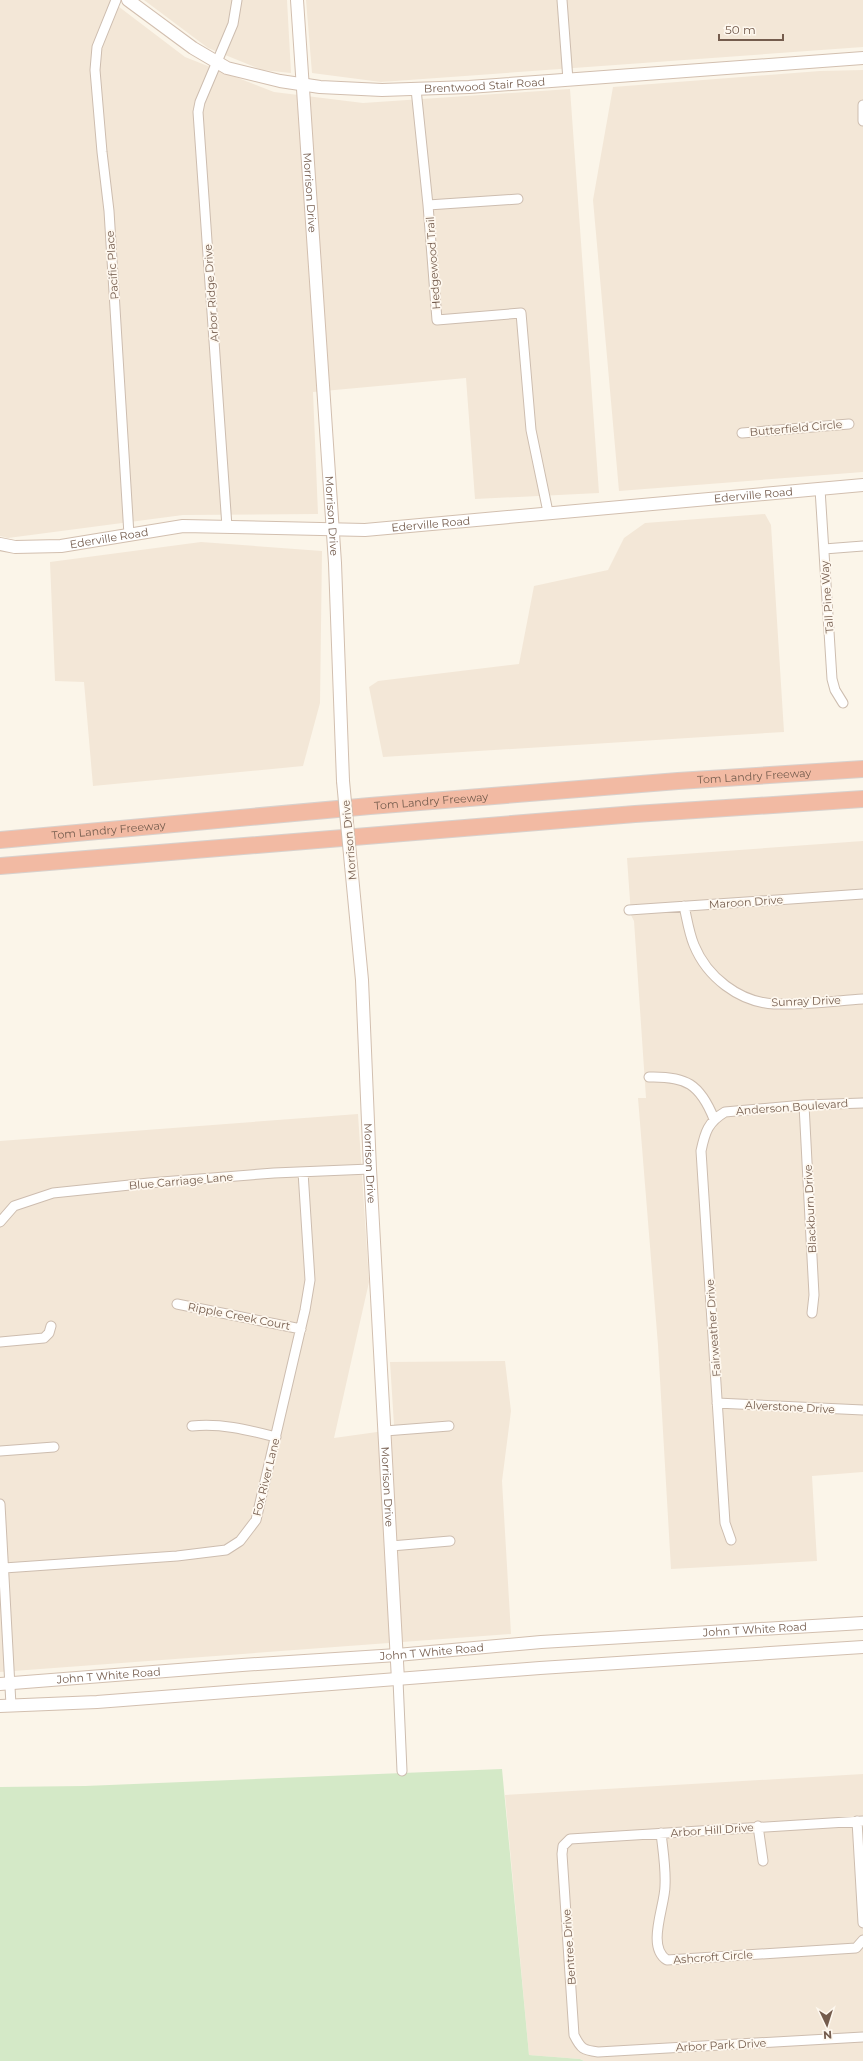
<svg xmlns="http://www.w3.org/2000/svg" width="863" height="2061" viewBox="0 0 863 2061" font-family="Montserrat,sans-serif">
<rect width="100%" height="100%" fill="#fbf5e9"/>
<!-- residential -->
<path fill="#f3e7d7" d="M 0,0 L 110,0 L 185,57 L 274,92 L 363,103 L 570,89 L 599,493 L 475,499 L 466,378 L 313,392 L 318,514 L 183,515 L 8,538 L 0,536 Z
M 144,0 L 287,0 L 291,73 L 262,70 L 208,48 Z
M 306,0 L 863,0 L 863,47 L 381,82 L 312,73 Z
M 863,70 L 863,472 L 619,491 L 593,200 L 613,87 L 820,71 Z
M 765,514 L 771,525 L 784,732 L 383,757 L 369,687 L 378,681 L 519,664 L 534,586 L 608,570 L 624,538 L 645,523 Z
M 201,542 L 322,551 L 320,703 L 303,766 L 93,786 L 84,682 L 55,681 L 50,562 Z
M 863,841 L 863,1472 L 812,1476 L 817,1561 L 671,1569 L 658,1345 L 638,1098 L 646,1098 L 634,921 L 631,915 L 627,858 Z
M 358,1114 L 369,1282 L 334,1438 L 377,1432 L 394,1425 L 390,1362 L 505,1361 L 511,1411 L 502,1481 L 511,1634 L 0,1672 L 0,1141 Z
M 863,1774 L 863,2061 L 584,2061 L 580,2059 L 529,2055 L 505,1795 Z"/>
<!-- green -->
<path fill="#d4e9c7" d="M 502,1769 L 529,2055 L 580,2059 L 584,2061 L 0,2061 L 0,1787 L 85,1786 Z"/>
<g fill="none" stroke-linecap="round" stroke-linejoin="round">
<!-- street casing -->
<g stroke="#cdbdaf" stroke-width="11">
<path id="street" d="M 116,0 L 97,47 L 95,70 L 102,152 L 109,211 L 129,535
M 562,0 L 568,80
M 416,89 L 428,205 L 437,320 L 521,313 L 531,430 L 548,512
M 863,105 L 863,121
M 428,205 L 518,199
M 742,433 L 849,424
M 820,489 L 832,679 L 835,690 L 843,703
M 227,527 L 198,112 L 200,102 L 233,24 L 237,0
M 824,549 L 863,546
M 684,906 C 687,919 689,933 694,945 C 707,977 739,1002 774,1004 C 803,1005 834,1001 863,999
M 629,910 L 863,894
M 649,1077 C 686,1076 700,1084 714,1119
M 804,1105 L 814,1295 L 812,1313
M 0,1222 L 14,1206 L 53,1193 L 149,1183 L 274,1173 L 370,1169
M 177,1304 L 301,1329
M 0,1342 L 44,1338 L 49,1333 L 51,1326
M 717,1403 L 863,1410
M 192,1426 C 222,1423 248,1430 276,1437
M 385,1431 L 449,1426
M 0,1451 L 54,1447
M 0,1504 L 11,1705
M 731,1540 L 725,1523 L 701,1151 C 705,1132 708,1122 725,1112 L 804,1105 L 863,1103
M 391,1546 L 450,1541
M 4,1568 L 177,1556 L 226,1550 L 240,1541 L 256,1520 L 305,1310 L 310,1280 L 303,1172
M 398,1680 L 402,1771
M 857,1821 L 863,1923
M 863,1821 L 570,1839 L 563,1846 L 562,1854 L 574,2035 C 581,2049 583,2050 598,2052 L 863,2037
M 758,1826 L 763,1861
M 661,1833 C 663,1851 666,1868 665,1886 C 665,1906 646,1947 667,1960 L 856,1948 L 863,1940"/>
</g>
<!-- secondary casing -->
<g stroke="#d2bfaf" stroke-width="14">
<g id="secondary">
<path id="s1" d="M 128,0 L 193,48 L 227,68 L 280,81 L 320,87 L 382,90 L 469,87 L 863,58"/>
<path id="s2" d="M 297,0 L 335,563 L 343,781"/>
<path id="s3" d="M 0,544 L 15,547 L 61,546 L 183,526 L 365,530 L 863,485"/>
<path id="s4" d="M 351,865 L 362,980 L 370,1169 L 398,1680"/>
<path id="s5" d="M 0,1684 L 242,1665 L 397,1655 L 541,1642 L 863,1623"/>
<path d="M 0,1706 L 97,1702 L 540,1668 L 863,1647"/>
</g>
</g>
<!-- highway casing -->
<g stroke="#d8d1cd" stroke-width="18">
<g id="highway">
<path id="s6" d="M 0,840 L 370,806 L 678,781 L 863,769"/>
<path d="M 0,866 L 635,814 L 863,799"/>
</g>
</g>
<!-- street -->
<use href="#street" stroke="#fff" stroke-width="9"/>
<!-- secondary -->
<use href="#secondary" stroke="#fff" stroke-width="12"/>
<!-- highway -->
<use href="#highway" stroke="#f2baa3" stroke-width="16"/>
<!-- secondary-bridge casing -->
<g stroke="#d2bfaf" stroke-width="14" stroke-linecap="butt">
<path id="secondary-bridge" d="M 343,781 L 351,865"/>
</g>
<!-- secondary-bridge -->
<use href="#secondary-bridge" stroke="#fff" stroke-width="12"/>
</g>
<g text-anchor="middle" stroke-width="3.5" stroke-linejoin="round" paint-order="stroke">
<!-- street labels -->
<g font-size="11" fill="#745c4d" stroke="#fef8ef">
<text dy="4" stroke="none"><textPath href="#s1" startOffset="380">Brentwood Stair Road</textPath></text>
<text dy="4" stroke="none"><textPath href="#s2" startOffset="193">Morrison Drive</textPath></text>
<text transform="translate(433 263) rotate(-94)" y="4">Hedgewood Trail</text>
<text transform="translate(112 265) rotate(-94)" y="4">Pacific Place</text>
<text transform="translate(211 293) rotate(-94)" y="4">Arbor Ridge Drive</text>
<text transform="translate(796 428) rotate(-5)" y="4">Butterfield Circle</text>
<text dy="4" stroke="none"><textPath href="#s3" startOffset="757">Ederville Road</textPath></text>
<text dy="4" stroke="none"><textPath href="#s2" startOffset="517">Morrison Drive</textPath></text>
<text dy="4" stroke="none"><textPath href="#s3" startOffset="433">Ederville Road</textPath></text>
<text dy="4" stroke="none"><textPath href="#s3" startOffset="110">Ederville Road</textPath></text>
<text transform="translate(827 597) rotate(-94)" y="4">Tall Pine Way</text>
<text dy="4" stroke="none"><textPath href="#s6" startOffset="757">Tom Landry Freeway</textPath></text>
<text dy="4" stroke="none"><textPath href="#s6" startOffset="433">Tom Landry Freeway</textPath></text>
<text dy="4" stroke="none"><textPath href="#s6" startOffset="109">Tom Landry Freeway</textPath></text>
<text transform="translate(349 840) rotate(-95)" y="4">Morrison Drive</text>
<text transform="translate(746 902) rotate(-4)" y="4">Maroon Drive</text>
<text transform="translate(806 1001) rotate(-2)" y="4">Sunray Drive</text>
<text transform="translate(792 1107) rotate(-4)" y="4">Anderson Boulevard</text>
<text dy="4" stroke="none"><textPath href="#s4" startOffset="299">Morrison Drive</textPath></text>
<text transform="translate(181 1181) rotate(-5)" y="4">Blue Carriage Lane</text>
<text transform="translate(810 1209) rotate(-93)" y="4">Blackburn Drive</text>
<text transform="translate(239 1316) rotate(11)" y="4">Ripple Creek Court</text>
<text transform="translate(713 1328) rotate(-94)" y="4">Fairweather Drive</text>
<text transform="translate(790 1407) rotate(3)" y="4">Alverstone Drive</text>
<text transform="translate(266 1477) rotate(-76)" y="4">Fox River Lane</text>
<text dy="4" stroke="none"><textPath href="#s4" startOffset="623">Morrison Drive</textPath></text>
<text dy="4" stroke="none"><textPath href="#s5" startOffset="757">John T White Road</textPath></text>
<text dy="4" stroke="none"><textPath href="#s5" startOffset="433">John T White Road</textPath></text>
<text dy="4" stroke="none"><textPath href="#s5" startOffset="109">John T White Road</textPath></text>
<text transform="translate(712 1830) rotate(-4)" y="4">Arbor Hill Drive</text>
<text transform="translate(569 1947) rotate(-94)" y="4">Bentree Drive</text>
<text transform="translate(713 1957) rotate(-4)" y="4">Ashcroft Circle</text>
<text transform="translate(721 2045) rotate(-3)" y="4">Arbor Park Drive</text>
</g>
</g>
<!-- north arrow -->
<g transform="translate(827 2025) rotate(176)" stroke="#fef8ef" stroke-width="3" paint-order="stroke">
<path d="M0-3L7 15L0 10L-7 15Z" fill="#745c4d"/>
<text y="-6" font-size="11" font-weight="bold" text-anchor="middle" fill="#745c4d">N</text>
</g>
<!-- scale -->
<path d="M719 34v6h64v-6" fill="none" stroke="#745c4d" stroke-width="2"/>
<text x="725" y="34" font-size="12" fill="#745c4d" stroke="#fef8ef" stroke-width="3" paint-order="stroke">50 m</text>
</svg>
